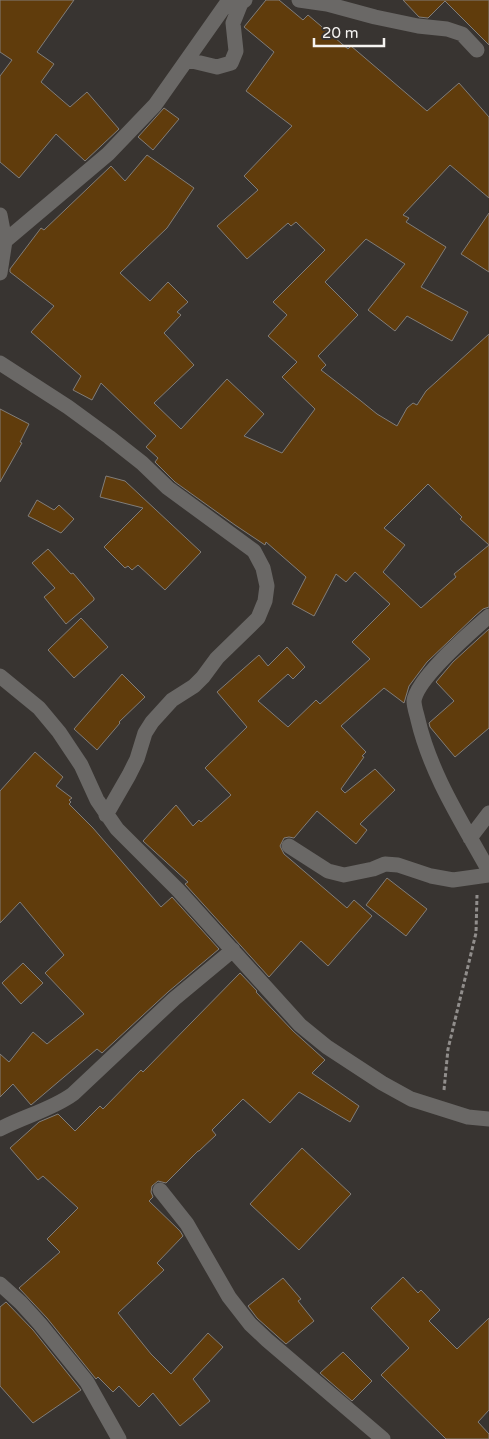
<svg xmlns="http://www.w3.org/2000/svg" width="489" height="1439" viewBox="0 0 489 1439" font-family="'Varela Round',sans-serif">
<rect width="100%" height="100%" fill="#383431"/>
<!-- building -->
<path fill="#603c0c" stroke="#817d79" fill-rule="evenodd" d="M 0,0 L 74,0 L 37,52 L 54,64 L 41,82 L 70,107 L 87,92 L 119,129 L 85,161 L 56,134 L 19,178 L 0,162 L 0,76 L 12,60 L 0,52 Z
M 266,0 L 279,0 L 303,20 L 308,15 L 348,49 L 351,46 L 427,111 L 459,83 L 489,117 L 489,198 L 450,165 L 403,215 L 409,218 L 406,222 L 446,247 L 421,287 L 468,312 L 452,341 L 407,316 L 395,331 L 368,310 L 405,264 L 366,239 L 325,282 L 358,315 L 318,356 L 326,365 L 321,370 L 361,401 L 377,414 L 397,426 L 407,408 L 413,403 L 417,405 L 426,391 L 489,334 L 489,607 L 483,609 L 475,616 L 427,662 L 409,686 L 404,703 L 384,688 L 341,726 L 366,752 L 362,756 L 364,757 L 341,789 L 345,793 L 375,769 L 395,790 L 360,824 L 367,830 L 356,844 L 317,811 L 294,838 L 289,837 L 284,838 L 280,846 L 284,854 L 347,908 L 354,900 L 372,916 L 328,966 L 301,941 L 269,977 L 185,884 L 188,882 L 143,841 L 176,805 L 193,826 L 199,820 L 201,822 L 231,795 L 205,768 L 247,727 L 217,692 L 259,655 L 268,666 L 287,647 L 305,667 L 293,679 L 288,674 L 258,701 L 288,727 L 316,700 L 320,704 L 370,659 L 352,642 L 390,604 L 355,572 L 346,582 L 336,574 L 314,616 L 292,604 L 306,577 L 266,542 L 265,545 L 235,525 L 175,482 L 155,462 L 158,458 L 146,447 L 156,436 L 101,383 L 92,400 L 73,390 L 81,376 L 31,332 L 54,306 L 10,272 L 10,269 L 41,228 L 44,230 L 111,166 L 125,181 L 147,155 L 194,188 L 167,228 L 120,273 L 150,301 L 168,282 L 188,302 L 177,312 L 181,315 L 164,333 L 194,365 L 154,403 L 181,429 L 227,379 L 264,414 L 244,436 L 282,453 L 315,409 L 282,377 L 297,362 L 268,336 L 287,315 L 273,302 L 325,250 L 296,222 L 291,226 L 288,223 L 247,259 L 217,226 L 258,190 L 244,176 L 292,126 L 246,91 L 274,52 L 244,27 ZM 428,484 L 462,517 L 460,519 L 489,545 L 454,574 L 456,577 L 421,608 L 383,572 L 405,545 L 384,528 Z
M 403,0 L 489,0 L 489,45 L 445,1 L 428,18 L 419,17 Z
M 164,108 L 179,119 L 153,150 L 138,137 Z
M 489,213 L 489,272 L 461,254 Z
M 0,409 L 29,424 L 20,442 L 22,443 L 0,482 Z
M 106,476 L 125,481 L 201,552 L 165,590 L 138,565 L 132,570 L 128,566 L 125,568 L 104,547 L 143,508 L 100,497 Z
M 37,500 L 54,510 L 59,505 L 74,519 L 61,533 L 28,516 Z
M 48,549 L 71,574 L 73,573 L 94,598 L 94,600 L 66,624 L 44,597 L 55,588 L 32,563 Z
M 81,618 L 108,647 L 74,678 L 48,650 Z
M 489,629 L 489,728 L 455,757 L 430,727 L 429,723 L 454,701 L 436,682 L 453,662 Z
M 122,674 L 145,697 L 119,722 L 120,723 L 97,750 L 74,729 Z
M 35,752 L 63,777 L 56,786 L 72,798 L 69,800 L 71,802 L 69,804 L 93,828 L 161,907 L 172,897 L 219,949 L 168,992 L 102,1053 L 97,1049 L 31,1105 L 13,1084 L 0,1097 L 0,1054 L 9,1062 L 33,1032 L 47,1044 L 84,1014 L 45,973 L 64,955 L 20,902 L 0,923 L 0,791 Z
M 387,878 L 427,909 L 406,936 L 366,905 Z
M 23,963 L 43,983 L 21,1004 L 2,983 Z
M 240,973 L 257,991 L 256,992 L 293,1031 L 325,1060 L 312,1073 L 359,1106 L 350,1122 L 299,1092 L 270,1123 L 243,1099 L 212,1130 L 216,1135 L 199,1151 L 198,1151 L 166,1183 L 158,1181 L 152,1186 L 151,1192 L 153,1197 L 149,1201 L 180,1231 L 183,1236 L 157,1263 L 164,1270 L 118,1313 L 151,1354 L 171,1374 L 208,1333 L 223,1347 L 193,1379 L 210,1401 L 180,1426 L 153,1393 L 139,1407 L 119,1386 L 113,1392 L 98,1377 L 96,1379 L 47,1318 L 19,1288 L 60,1252 L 47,1239 L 78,1208 L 43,1176 L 38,1180 L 10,1148 L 39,1122 L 58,1114 L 75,1131 L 100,1106 L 103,1109 L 141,1070 L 143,1072 Z
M 302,1148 L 351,1194 L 299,1250 L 250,1204 Z
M 403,1277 L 418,1293 L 421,1290 L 440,1310 L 429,1321 L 457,1349 L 489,1318 L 489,1410 L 478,1422 L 489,1434 L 489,1439 L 446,1439 L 381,1375 L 409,1348 L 371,1308 Z
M 283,1278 L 301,1299 L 298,1301 L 314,1321 L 286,1344 L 257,1318 L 248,1306 Z
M 6,1302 L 33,1330 L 81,1390 L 33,1423 L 0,1386 L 0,1307 Z
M 343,1352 L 372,1381 L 352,1401 L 320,1373 Z"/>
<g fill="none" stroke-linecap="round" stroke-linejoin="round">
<!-- path -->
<path stroke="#918e8c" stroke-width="3" stroke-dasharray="4 2.5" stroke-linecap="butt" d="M 444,1090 L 448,1049 L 476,933 L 477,895"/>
<!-- minor -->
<path stroke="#6a6866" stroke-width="15" d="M 299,0 L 327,4 L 375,17 L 418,26 L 447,29 L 462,34 L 477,50
M 188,60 L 217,67 L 231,63 L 236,51 L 233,23 L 241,3 L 245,0
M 0,215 L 5,241 L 0,273
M 5,241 L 108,154 L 155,105 L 229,0
M 0,363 L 68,407 L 109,437 L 142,463 L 168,488 L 254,551 L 263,568 L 267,586 L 265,601 L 258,618 L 217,658 L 203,677 L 194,686 L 172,700 L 152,722 L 145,733 L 137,759 L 129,775 L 106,815
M 489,616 C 471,632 417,678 414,701 C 414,707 417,715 418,720 C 431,775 462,822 489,871
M 0,676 L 39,708 L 59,732 L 81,765 L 97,800 L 117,829 L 178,890 L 300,1025 L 327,1047 L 382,1083 L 411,1099 L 468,1117 L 489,1119
M 470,838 L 489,813
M 289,846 L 328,871 L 344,875 L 373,869 L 385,864 L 398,865 L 431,876 L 453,880 L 489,875
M 0,1129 C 24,1116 51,1110 73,1094 L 174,999 L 233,950
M 160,1190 L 187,1224 L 229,1297 L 250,1324 L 267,1340 L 383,1439
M 0,1284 L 21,1303 L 40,1324 L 87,1382 L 119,1439"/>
</g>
<!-- scale -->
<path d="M314 38v8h70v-8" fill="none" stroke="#f6f4f2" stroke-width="2.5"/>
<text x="322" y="38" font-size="15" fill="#f6f4f2" stroke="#383431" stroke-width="4" paint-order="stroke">20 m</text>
</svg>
